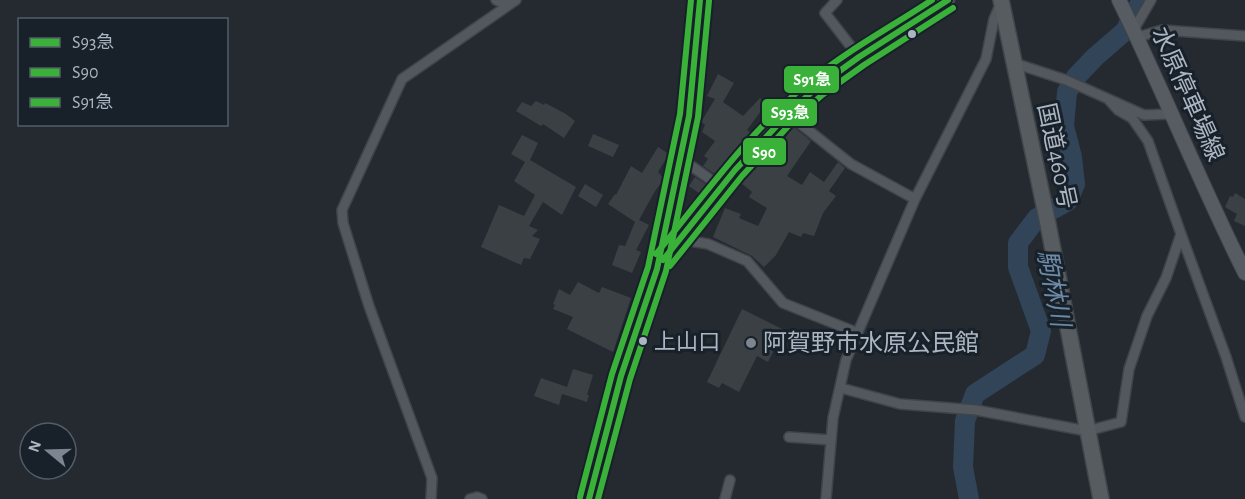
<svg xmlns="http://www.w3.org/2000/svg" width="1245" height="499" viewBox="0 0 1245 499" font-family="'Alegreya Sans','Noto Sans JP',sans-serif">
<rect width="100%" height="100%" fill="#242a30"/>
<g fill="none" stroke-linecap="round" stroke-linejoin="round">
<!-- river -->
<path stroke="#314458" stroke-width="20" d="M 969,499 L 963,467 L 965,421 L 975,394 L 1035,355 L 1041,331 L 1018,267 L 1018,243 L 1037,218 L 1068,201 L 1075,184 L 1072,157 L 1064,126 L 1067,92 L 1076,77 L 1095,57 L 1125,31 L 1142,0"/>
</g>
<!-- building -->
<path fill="#3b4045" d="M 718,74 L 734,83 L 723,102 L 743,116 L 760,98 L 766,104 L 747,130 L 756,136 L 719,177 L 703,166 L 708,159 L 704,156 L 715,141 L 702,132 L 705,125 L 701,122 L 715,99 L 707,96 Z
M 536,101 L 544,105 L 545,103 L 566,114 L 575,121 L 564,138 L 543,124 L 541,126 L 516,111 L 522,102 L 531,106 Z
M 790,124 L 811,141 L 787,176 L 802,185 L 810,172 L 824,182 L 838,162 L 845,168 L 829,191 L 836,196 L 823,213 L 814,236 L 803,233 L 801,237 L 789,232 L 776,255 L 764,267 L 752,256 L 713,237 L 725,208 L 741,214 L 739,218 L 758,226 L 767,208 L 749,197 L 752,192 L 741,183 L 763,155 L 769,160 L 789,133 L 786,130 Z
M 593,134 L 619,145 L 613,157 L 588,146 Z
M 522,135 L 538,143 L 530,160 L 576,187 L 562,215 L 543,202 L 529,226 L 538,230 L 532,236 L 540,239 L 530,259 L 524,258 L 521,265 L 481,247 L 499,205 L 524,216 L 535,195 L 514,181 L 525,162 L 511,154 Z
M 658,147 L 669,154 L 658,172 L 664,179 L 655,191 L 639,220 L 649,225 L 636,250 L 641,252 L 632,273 L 612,265 L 619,245 L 625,246 L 635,222 L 608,204 L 615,194 L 616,195 L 631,166 L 642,173 Z
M 695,177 L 710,187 L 703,196 L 689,186 Z
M 585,184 L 603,195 L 596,207 L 578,196 Z
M 1235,193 L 1245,199 L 1245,226 L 1234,221 L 1237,214 L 1225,207 L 1230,196 L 1233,197 Z
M 578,282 L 599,293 L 602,287 L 631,298 L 613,352 L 567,329 L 573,317 L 553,309 L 555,305 L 553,304 L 559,289 L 570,295 Z
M 742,309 L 784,330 L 768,362 L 757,356 L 739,392 L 722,383 L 719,388 L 707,382 Z
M 573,369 L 593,375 L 587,395 L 589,395 L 587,402 L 562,394 L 559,405 L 534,396 L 541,378 L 567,387 Z"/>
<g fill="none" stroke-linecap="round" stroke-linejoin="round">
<!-- minor casing -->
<g stroke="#404449" stroke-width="12">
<path id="minor" d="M 496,0 L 508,5
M 837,0 L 825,13 L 859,57
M 1134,29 L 1151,0
M 1138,37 L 1162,30 L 1245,36
M 1014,63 L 1066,80 L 1144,115 L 1171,114
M 788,114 L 851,164 L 915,199
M 680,158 L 721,187
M 1181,234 L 1226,357 L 1245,417
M 678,239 L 708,244 L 747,261 L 783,303 L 858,333
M 841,388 L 900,404 L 976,410 L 1087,431 L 1121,422 L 1129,369 L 1147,316 L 1166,278 L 1181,234 L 1148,141 L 1132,118 L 1118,110 L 1108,99
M 789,437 L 831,440
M 431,499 L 432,478 L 369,306 L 343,223 L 342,210 L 402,79 L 516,0
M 470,499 L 477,497 L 482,499
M 725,499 L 730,480
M 826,499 L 833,418 L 846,360 L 915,199 L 986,59 L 994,19 L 1000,5"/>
</g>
<!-- tertiary casing -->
<g stroke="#404449" stroke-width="15">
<path id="tertiary" d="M 658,267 L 678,239 L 735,170 L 788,114 L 816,88 L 859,57 L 892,37 L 948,0"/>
</g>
<!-- secondary casing -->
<g stroke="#404449" stroke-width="16">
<path id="secondary" d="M 1119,0 C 1163,90 1200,183 1245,273
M 589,499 L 621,376 L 657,269 L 689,116 L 693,86 L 700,0"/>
</g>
<!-- trunk casing -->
<g stroke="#40464c" stroke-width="18">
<path id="trunk" d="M 1001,0 L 1048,224 L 1101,499"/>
</g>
<!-- minor -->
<use href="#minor" stroke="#53585e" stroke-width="9"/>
<!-- tertiary -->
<use href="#tertiary" stroke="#53585e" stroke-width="12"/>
<!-- secondary -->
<use href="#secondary" stroke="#575c63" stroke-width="14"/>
<!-- trunk -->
<use href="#trunk" stroke="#565c60" stroke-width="15"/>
<!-- bus-1 casing -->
<g stroke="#18212a" stroke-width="10">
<path id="bus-1" d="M 663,260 L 735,170 L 788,114 L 816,88 L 859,57 L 948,0
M 589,499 L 621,376 L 657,269 L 689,116 L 700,0"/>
</g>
<!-- bus-2 casing -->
<g stroke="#18212a" stroke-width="10">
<path id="bus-2" d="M 670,266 L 742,176 L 794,120 L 822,95 L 864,65 L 953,8
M 598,499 L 630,379 L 666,271 L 698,117 L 709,1"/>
</g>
<!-- bus-3 casing -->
<g stroke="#18212a" stroke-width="10">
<path id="bus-3" d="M 656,254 C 704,195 751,130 810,81 C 848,50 891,27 932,0
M 580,497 L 612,374 L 648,267 L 680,114 L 691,0"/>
</g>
<!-- bus-1 -->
<use href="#bus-1" stroke="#3ab23a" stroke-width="6"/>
<!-- bus-2 -->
<use href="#bus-2" stroke="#3ab23a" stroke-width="6"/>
<!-- bus-3 -->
<use href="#bus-3" stroke="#3ab23a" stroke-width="6"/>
</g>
<!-- markers -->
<g fill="#acb6c3" stroke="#18212a" stroke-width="2">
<circle cx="912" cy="34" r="5"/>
<circle cx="643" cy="341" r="5"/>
</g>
<circle fill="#7c8590" stroke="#18212a" stroke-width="2" cx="751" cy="343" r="6"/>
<g text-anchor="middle" stroke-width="6" stroke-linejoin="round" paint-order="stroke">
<!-- bus labels -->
<g font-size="22" fill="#acb6c3" stroke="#18212a" text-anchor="start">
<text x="654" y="349">上山口</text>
</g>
<!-- street labels -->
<g font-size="24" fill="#acb6c3" stroke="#18212a">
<text transform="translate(1188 94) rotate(66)" y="8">水原停車場線</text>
<text transform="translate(1057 156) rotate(78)" y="8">国道460号</text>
</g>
<!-- poi labels -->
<g font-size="24" fill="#acb6c3" stroke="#18212a" text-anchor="start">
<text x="763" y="351">阿賀野市水原公民館</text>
</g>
<!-- water labels -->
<g font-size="26" font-style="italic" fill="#6d8aa7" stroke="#18212a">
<text transform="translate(1054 288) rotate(79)" y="9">駒林川</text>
</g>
</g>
<g stroke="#18212a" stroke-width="2">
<rect x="783" y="65" width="57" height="29" rx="6" fill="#3ab23a"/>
<rect x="761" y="98" width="57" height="29" rx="6" fill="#3ab23a"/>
<rect x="742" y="137" width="45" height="29" rx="6" fill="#3ab23a"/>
</g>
<g font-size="16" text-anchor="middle" font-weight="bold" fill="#fff">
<text x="812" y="85">S91急</text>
<text x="790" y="118">S93急</text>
<text x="764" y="158">S90</text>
</g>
<!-- legend -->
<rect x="18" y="18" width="210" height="108" fill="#18212a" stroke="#535d67" stroke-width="1.5"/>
<rect x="30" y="38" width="30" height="9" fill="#3ab23a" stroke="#535d67" stroke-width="1.5"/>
<text x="72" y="48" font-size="18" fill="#acb6c3">S93急</text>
<rect x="30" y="68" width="30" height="9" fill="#3ab23a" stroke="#535d67" stroke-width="1.5"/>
<text x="72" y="78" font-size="18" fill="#acb6c3">S90</text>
<rect x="30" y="98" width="30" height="9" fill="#3ab23a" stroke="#535d67" stroke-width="1.5"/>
<text x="72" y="108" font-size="18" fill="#acb6c3">S91急</text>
<!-- north arrow -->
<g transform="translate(48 451) rotate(289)"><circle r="28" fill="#18212a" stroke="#535d67" stroke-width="1.5"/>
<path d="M0-4.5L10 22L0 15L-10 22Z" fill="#7c8590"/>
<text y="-9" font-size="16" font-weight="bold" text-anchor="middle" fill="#acb6c3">N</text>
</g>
</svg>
